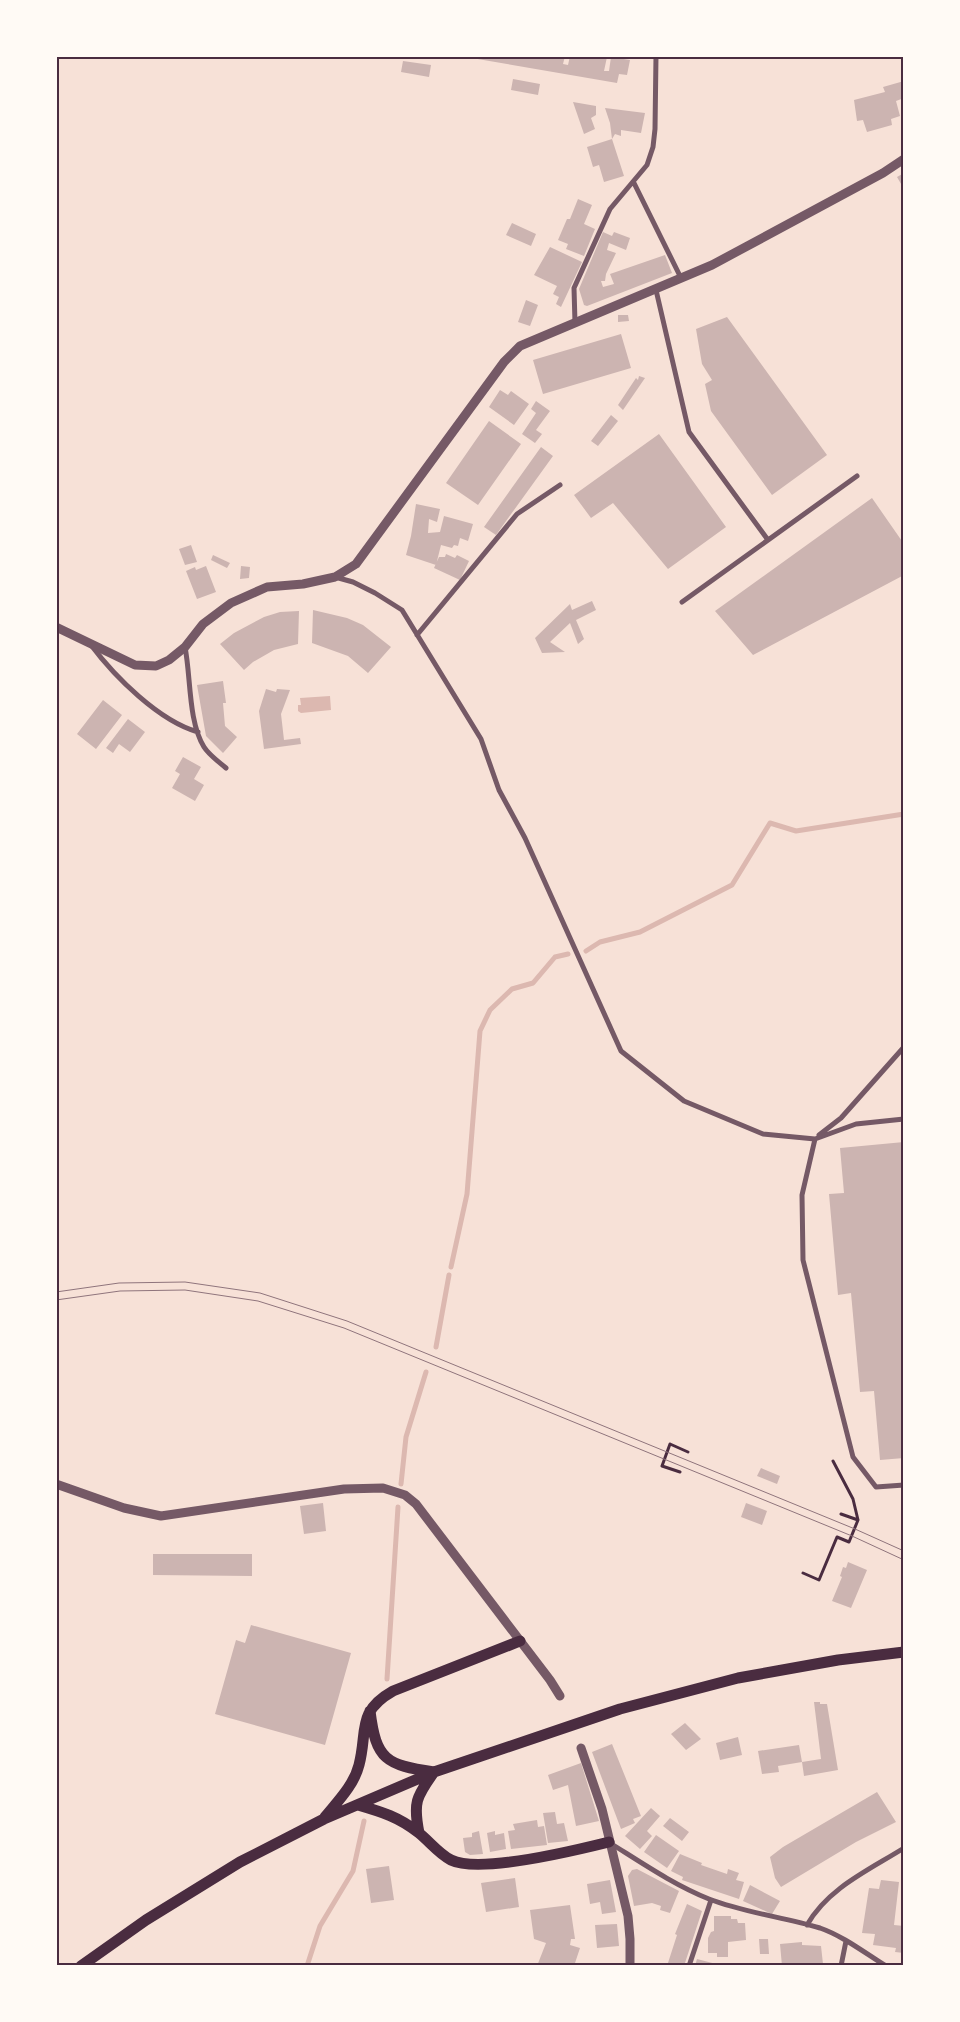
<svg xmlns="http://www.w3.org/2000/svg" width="960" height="2022" viewBox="0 0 960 2022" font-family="'Fira Sans Condensed',sans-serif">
<rect width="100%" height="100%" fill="#f7e1d7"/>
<!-- water -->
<path fill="#dcb8b0" d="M 330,696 L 331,710 L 301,713 L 298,711 L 298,705 L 301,705 L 300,698 Z"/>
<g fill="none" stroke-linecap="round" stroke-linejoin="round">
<!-- stream -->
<path stroke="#dcb8b0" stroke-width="5" d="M 586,951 L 600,942 L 640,932 L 732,885 L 770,823 L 796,831 L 904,814
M 451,1267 L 467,1194 L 480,1031 L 490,1010 L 512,989 L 533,983 L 555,957 L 568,954
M 436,1347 L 449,1275
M 401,1484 L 406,1437 L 426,1372
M 387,1679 L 398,1507
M 307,1966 L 320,1926 L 353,1871 L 364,1821"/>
</g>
<!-- building -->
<path fill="#ccb4b1" d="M 460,56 L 565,56 L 563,64 L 568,65 L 570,56 L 604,56 L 607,57 L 604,71 L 609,71 L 611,57 L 630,60 L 627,75 L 619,74 L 617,83 Z
M 403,61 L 431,65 L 429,77 L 401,72 Z
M 513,79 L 540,84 L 538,95 L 511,90 Z
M 904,81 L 904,98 L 896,101 L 900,116 L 891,119 L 892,125 L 867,132 L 863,120 L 857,121 L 854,100 L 885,92 L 883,87 Z
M 573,102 L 596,106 L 596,115 L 591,118 L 595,129 L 584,134 Z
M 605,108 L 645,113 L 641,133 L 621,130 L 621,136 L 615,134 L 612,139 L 624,176 L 604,182 L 599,165 L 593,167 L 587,147 L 612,139 L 610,123 Z
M 904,173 L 904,189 L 897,177 Z
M 578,199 L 592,205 L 584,224 L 595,229 L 584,256 L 566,249 L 568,244 L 558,240 L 567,219 L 570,219 Z
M 512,223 L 536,234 L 531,246 L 506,235 Z
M 603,232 L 612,236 L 614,232 L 630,238 L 626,250 L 609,243 L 607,250 L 616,253 L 606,274 L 605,281 L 601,281 L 603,287 L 614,284 L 610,274 L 665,255 L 672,273 L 587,306 L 584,305 L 579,289 Z
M 550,247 L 582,262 L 561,307 L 556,304 L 559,297 L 553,294 L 557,286 L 534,275 Z
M 526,300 L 538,305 L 530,326 L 518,322 Z
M 618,315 L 628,315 L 629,321 L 618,322 Z
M 727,317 L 827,455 L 772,495 L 711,411 L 705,384 L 712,380 L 702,364 L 696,329 Z
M 621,334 L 631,368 L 543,394 L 533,360 Z
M 639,376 L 645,378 L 623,410 L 618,405 L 636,378 L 638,380 Z
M 500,390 L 508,395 L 511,391 L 529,404 L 514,425 L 489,407 Z
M 536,401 L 550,411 L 536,430 L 542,434 L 535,443 L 522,434 L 536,413 L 531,409 Z
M 611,415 L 618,421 L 598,446 L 591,441 Z
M 489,421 L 521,444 L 478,505 L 446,483 Z
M 659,434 L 726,527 L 668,569 L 613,503 L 591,518 L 574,495 Z
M 541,447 L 553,456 L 496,535 L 484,527 Z
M 872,498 L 904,544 L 904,575 L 753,655 L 715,611 Z
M 416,504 L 440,509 L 437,522 L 429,519 L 428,533 L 440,532 L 444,516 L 473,524 L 468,541 L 460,538 L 458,546 L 454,545 L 452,548 L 441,545 L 436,565 L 406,555 L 411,536 Z
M 191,545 L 197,562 L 185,565 L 179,549 Z
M 446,554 L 455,558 L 457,555 L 469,561 L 460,580 L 434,568 L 439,557 L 445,557 Z
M 213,555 L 230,563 L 227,568 L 211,560 Z
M 206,566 L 216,592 L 197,599 L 186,571 L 195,567 L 196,570 Z
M 241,566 L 250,567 L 249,578 L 240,579 Z
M 592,601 L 596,610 L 576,620 L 584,639 L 578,644 L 570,623 L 550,642 L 565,652 L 542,653 L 535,638 L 570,604 L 572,610 Z
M 313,610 L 347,618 L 363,625 L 391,647 L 368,673 L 348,656 L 312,643 Z
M 299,611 L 298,644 L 274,650 L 253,662 L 244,670 L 220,644 L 234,633 L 264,617 L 280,612 Z
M 223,681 L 226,703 L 223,703 L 225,726 L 237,737 L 223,753 L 206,736 L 197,685 Z
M 266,689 L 276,692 L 277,689 L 290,690 L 281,714 L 284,740 L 300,738 L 301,744 L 264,749 L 259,711 Z
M 103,700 L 122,715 L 96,749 L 77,734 Z
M 128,719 L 145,732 L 130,752 L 119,744 L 113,753 L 106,748 Z
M 183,757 L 201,767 L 194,779 L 204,785 L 195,801 L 172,788 L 180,774 L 175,771 Z
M 904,1142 L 904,1458 L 880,1460 L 874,1391 L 860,1392 L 851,1293 L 838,1295 L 829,1194 L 844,1193 L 840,1148 Z
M 761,1468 L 780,1476 L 777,1484 L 757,1476 Z
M 323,1503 L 326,1531 L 304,1534 L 300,1506 Z
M 746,1503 L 767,1511 L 762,1525 L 741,1517 Z
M 153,1554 L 252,1554 L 252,1576 L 153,1575 Z
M 848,1562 L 867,1570 L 851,1608 L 832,1601 L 842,1577 L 840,1576 L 843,1567 L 846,1568 Z
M 251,1625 L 351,1653 L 325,1745 L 215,1714 L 236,1640 L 245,1643 Z
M 814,1702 L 820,1702 L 820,1704 L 827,1704 L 838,1770 L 804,1776 L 802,1762 L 821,1759 Z
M 685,1723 L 701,1739 L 686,1750 L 671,1734 Z
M 738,1737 L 742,1755 L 720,1760 L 716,1743 Z
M 612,1744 L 641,1816 L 633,1819 L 635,1823 L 621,1829 L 592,1752 Z
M 799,1745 L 802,1762 L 778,1766 L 779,1772 L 762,1774 L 758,1751 Z
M 581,1763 L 599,1821 L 576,1826 L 568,1785 L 553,1790 L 548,1775 Z
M 877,1792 L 896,1822 L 856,1842 L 781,1887 L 775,1878 L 770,1857 L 783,1847 Z
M 651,1808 L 660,1816 L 647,1831 L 652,1836 L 640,1849 L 625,1836 Z
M 555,1812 L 557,1824 L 564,1823 L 568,1841 L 548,1843 L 543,1813 Z
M 670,1818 L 689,1832 L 682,1841 L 663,1826 Z
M 537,1820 L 538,1827 L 544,1826 L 547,1845 L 511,1849 L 508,1831 L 515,1830 L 513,1824 Z
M 479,1831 L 483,1854 L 470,1855 L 465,1852 L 463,1838 L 472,1837 L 472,1833 Z
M 495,1831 L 495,1835 L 504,1833 L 506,1849 L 490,1852 L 487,1833 Z
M 656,1835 L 679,1851 L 667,1868 L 644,1852 Z
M 680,1854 L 702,1863 L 701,1865 L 727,1874 L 728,1869 L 739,1873 L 736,1880 L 744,1882 L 739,1899 L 682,1880 L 683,1877 L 671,1871 Z
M 389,1866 L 394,1900 L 371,1903 L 366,1869 Z
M 637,1869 L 679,1891 L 670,1913 L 660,1910 L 661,1906 L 652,1903 L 634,1906 L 628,1876 L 632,1870 Z
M 515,1878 L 519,1907 L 486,1912 L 481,1883 Z
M 610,1880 L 616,1912 L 602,1914 L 600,1902 L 590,1904 L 587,1884 Z
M 881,1880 L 899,1882 L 894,1925 L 904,1926 L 904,1953 L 895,1952 L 896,1948 L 873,1945 L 875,1934 L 862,1933 L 869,1888 L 879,1889 Z
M 750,1885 L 780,1901 L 772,1914 L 743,1901 Z
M 687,1904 L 702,1911 L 684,1966 L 667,1966 L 677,1935 L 675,1934 Z
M 570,1905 L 575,1939 L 571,1939 L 570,1945 L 580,1948 L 574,1966 L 537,1966 L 546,1943 L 534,1939 L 530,1910 Z
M 714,1916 L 731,1916 L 731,1919 L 737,1919 L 738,1923 L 745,1923 L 746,1940 L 728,1942 L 728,1957 L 717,1957 L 717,1953 L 708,1953 L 708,1938 L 711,1932 L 714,1931 Z
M 617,1924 L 619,1946 L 597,1948 L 595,1925 Z
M 759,1939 L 768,1939 L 769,1954 L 760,1954 Z
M 802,1942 L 802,1945 L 821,1946 L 823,1964 L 782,1966 L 780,1944 Z
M 697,1959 L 720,1965 L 720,1966 L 695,1966 Z"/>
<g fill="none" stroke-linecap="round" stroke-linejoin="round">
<!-- path -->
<path stroke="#4a2c40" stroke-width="3" d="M 680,1472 L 662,1466 L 670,1444 L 688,1452
M 841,1514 L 858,1520
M 803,1573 L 819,1580 L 837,1537 L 849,1542 L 858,1520 L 853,1499 L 833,1461"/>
<!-- minor -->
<path stroke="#755966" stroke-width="5" d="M 634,183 L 681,278
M 656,290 L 689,432 L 768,540
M 575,323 L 574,288 L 610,209 L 647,165 L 653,147 L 655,129 L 656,56
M 335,577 L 353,582 L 375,593 L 402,610 L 481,739 L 499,790 L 525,838 L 621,1051 L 684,1101 L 763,1134 L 815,1139 L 856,1124 L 904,1119
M 682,602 L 857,476
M 417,635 L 517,514 L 560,485
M 91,645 C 115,677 159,721 198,732
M 185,647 C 191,677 188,721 204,747 C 209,755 219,762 226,768
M 819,1135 L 841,1118 L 904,1047
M 815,1139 L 802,1195 L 803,1260 L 853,1457 L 876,1487 L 904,1485
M 610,1843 C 642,1863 674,1885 709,1899 C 745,1913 784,1917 820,1928 C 843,1936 865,1953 886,1966
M 807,1925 C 828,1888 869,1870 904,1848
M 689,1966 L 711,1900
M 841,1966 L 846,1941"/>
<!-- tertiary -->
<path stroke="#755966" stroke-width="9" d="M 56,627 L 135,665 L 156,666 L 169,660 L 185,647 L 203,624 L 231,603 L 267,587 L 303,584 L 335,577 L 356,564 L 504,362 L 520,346 L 712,265 L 883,173 L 904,159
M 56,1484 L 124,1508 L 161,1516 L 344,1489 L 383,1488 L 405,1495 L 416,1504 L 550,1680 L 560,1696
M 581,1748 L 602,1809 L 628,1916 L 630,1939 L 630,1966"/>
<!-- primary -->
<path stroke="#4a2c40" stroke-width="11" d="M 370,1711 C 376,1760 386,1765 434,1772 C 416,1797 413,1803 419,1833
M 358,1805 C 382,1812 399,1817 419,1833 C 430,1842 439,1854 451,1860 C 480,1874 577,1850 609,1842
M 325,1817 C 338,1801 354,1785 359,1765 C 368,1731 356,1712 393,1691 L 520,1641
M 81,1966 L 146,1920 L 240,1862 L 324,1819 L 434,1772 L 620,1709 L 738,1678 L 838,1660 L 904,1652"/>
<!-- tram -->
<path stroke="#8f747c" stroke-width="1" d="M 56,1292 L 119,1283 L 185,1282 L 260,1293 L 347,1321 L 855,1529 L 904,1551
M 56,1300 L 120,1291 L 185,1290 L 258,1301 L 344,1328 L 852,1536 L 904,1560"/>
</g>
<!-- border -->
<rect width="960" height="2022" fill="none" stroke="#fffaf5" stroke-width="115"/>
<rect x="58" y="58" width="844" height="1906" fill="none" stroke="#4a2c40" stroke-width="2"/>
</svg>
